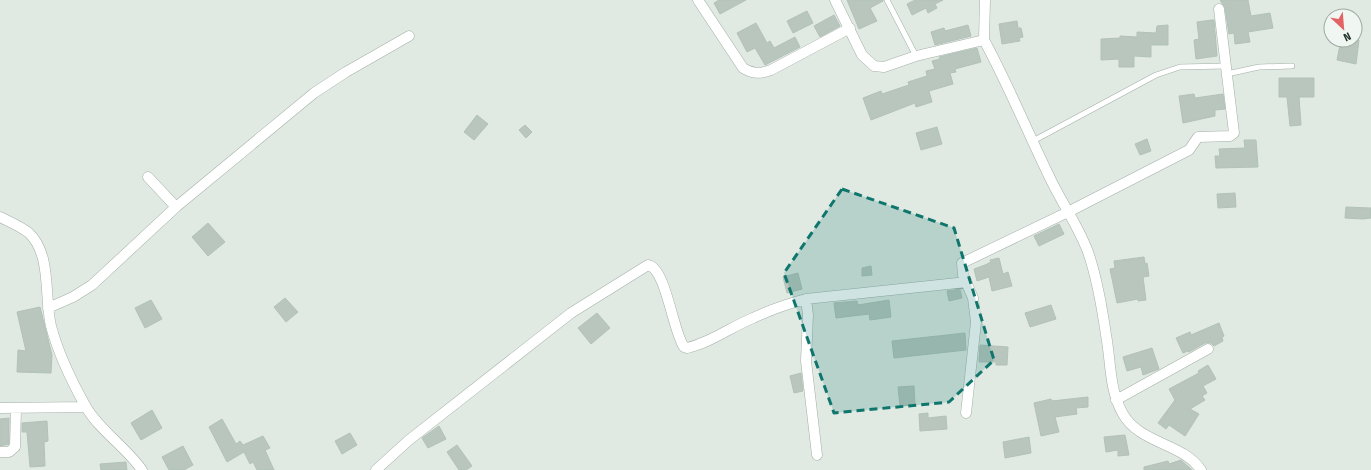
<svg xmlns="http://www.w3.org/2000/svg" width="1371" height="470" viewBox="0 0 1371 470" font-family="'Fira Sans Condensed',sans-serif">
<rect width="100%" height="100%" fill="#e0e9e2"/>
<!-- building -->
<path fill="#b8c6be" stroke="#b3c2b8" d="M 719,0 L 746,0 L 720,14 L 714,3 Z
M 847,0 L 883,0 L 883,1 L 870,8 L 877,21 L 859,29 Z
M 915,0 L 943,0 L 935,4 L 937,8 L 928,13 L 926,8 L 912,15 L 907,4 Z
M 1220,0 L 1248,0 L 1251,16 L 1270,13 L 1273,28 L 1248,32 L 1250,42 L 1235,44 L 1234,33 L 1229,34 L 1225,8 Z
M 807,11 L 813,23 L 793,33 L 787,21 Z
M 834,15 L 840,26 L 820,37 L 814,26 Z
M 1212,20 L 1214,20 L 1217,56 L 1196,59 L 1194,40 L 1199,39 L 1197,22 Z
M 1017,21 L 1018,28 L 1021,28 L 1023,37 L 1019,38 L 1020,41 L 1002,44 L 999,24 Z
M 756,23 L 767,43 L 770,41 L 774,48 L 795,37 L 800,47 L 765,65 L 755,48 L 747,52 L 737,33 Z
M 968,25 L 971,36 L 935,45 L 931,32 L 944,28 L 945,31 Z
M 1168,25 L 1168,45 L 1151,45 L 1151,57 L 1134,56 L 1134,67 L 1119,67 L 1119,59 L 1101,60 L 1101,39 L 1120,38 L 1120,36 L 1137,37 L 1137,32 L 1156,33 L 1157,26 Z
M 1341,40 L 1359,40 L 1356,64 L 1337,60 Z
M 977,48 L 981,62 L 955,69 L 956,72 L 950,73 L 953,84 L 929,91 L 932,102 L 916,107 L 915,103 L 871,120 L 863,98 L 881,91 L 882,94 L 909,85 L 908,82 L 927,76 L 926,71 L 935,69 L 932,61 L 940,59 L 939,57 Z
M 1279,78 L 1314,78 L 1314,97 L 1299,97 L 1301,125 L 1290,126 L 1287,97 L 1279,97 Z
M 1194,94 L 1195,98 L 1223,94 L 1225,109 L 1215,110 L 1215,116 L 1183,123 L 1179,96 Z
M 477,115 L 488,124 L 474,140 L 464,132 Z
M 525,125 L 532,132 L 526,138 L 519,130 Z
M 937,127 L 942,144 L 921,150 L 916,133 Z
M 1147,139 L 1151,151 L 1140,155 L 1135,144 Z
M 1244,140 L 1256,140 L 1258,167 L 1216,168 L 1215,156 L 1220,156 L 1219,149 L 1245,148 Z
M 1235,193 L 1236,207 L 1218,208 L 1217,194 Z
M 1346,207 L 1371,208 L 1371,218 L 1363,219 L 1345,218 Z
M 208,223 L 225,242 L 208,256 L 192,237 Z
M 1059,224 L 1064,234 L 1039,246 L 1034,236 Z
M 1144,257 L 1145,264 L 1147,263 L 1149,276 L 1143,277 L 1146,300 L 1138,301 L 1138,299 L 1117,303 L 1110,269 L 1115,268 L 1114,261 Z
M 999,258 L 1003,274 L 1008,272 L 1012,286 L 992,291 L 989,277 L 977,281 L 974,269 L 985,265 L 991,262 L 990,260 Z
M 871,266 L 872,275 L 862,276 L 862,268 Z
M 798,273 L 802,289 L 787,293 L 783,277 Z
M 960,289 L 962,298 L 949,301 L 947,291 Z
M 285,298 L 298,312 L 286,322 L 274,307 Z
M 151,300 L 162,319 L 145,328 L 135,308 Z
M 889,300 L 891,317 L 870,320 L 869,314 L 836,318 L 834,303 L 857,301 L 858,305 Z
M 1051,305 L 1056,319 L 1030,327 L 1025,313 Z
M 40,307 L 52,355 L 51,373 L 17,372 L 18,350 L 26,351 L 17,312 Z
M 597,313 L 610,328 L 591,344 L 578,328 Z
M 1219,323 L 1224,336 L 1222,337 L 1223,341 L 1214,346 L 1211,343 L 1205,343 L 1189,352 L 1188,351 L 1183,353 L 1176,338 L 1190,332 L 1191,335 Z
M 965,333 L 966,350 L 894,358 L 892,341 Z
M 980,345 L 1008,347 L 1007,365 L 996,365 L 996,362 L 979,362 Z
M 1152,348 L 1159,369 L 1143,375 L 1141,367 L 1127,371 L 1123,357 Z
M 1208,365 L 1216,379 L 1203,386 L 1207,393 L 1202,396 L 1205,400 L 1190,409 L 1199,414 L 1185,436 L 1169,425 L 1166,429 L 1158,423 L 1175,400 L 1169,389 L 1199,373 L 1198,371 Z
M 801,373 L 803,391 L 794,393 L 790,376 Z
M 914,386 L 915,405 L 900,406 L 898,387 Z
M 1088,397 L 1088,407 L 1076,408 L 1077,414 L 1055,417 L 1059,432 L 1041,436 L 1034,403 L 1051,399 L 1052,401 Z
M 152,410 L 162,428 L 141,440 L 131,423 Z
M 928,413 L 928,418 L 946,416 L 947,429 L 920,431 L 919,414 Z
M 9,418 L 9,444 L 0,446 L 0,419 Z
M 222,419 L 236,444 L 240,441 L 243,445 L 263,436 L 270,448 L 265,450 L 274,470 L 257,470 L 253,462 L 250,464 L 244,452 L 227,462 L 209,427 Z
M 47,421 L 48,441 L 44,442 L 45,466 L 30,467 L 27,432 L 22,432 L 22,423 Z
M 439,426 L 446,439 L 428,448 L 422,438 Z
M 350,433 L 357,445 L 342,454 L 335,441 Z
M 1125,435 L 1129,455 L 1118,456 L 1118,450 L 1106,452 L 1104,437 Z
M 1029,437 L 1031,453 L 1005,458 L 1003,442 Z
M 457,445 L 472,466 L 466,470 L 459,470 L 447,452 Z
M 183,446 L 193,465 L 184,470 L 169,470 L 162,457 Z
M 1181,460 L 1192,470 L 1144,470 L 1144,467 L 1168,461 L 1169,464 Z
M 126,462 L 127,470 L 101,470 L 100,464 Z"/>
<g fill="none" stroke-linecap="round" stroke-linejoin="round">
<!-- lane casing -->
<g stroke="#a3b0a8" stroke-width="6">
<path id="lane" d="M 887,0 L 916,56
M 1227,74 L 1259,67 L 1292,66
M 1033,141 L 1156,75 L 1180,67 L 1225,66"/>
</g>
<!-- street casing -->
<g stroke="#a3b0a8" stroke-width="11">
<path id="street" d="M 698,0 L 743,68 C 753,74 760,74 771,70 L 850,28
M 835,0 L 862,55 L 874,66 L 884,67 L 916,56 L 984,40 C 1008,84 1027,131 1049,176 C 1061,202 1078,225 1088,252 C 1097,278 1102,307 1106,335 C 1111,361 1109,390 1123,414 C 1140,444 1183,443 1201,470
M 984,40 L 985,0
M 148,177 L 176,207
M 0,217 C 10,222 20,226 29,233 C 52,255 44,297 51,326 C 58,353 72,382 86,407 C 100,431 126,447 142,470
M 806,299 L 808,315 L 806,361 L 817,455
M 48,308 L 73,297 L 92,285 L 176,207 L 314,93 L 346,72 L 409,36
M 1116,400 L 1208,349
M 0,408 L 86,407
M 966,413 L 976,322 L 973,298 L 963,275 L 962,263 L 1068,212 L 1189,150 L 1198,137 L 1230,136 L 1234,133 L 1219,9
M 0,452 L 9,452 L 15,447 L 16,408
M 376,470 L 409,440 L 571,313 L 648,265 C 666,268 673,332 684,347 L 687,348 C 710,343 731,327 753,318 C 770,310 787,304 806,299 L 967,282"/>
</g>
<!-- lane -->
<use href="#lane" stroke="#fff" stroke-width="5"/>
<!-- street -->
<use href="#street" stroke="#fff" stroke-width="10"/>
</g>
<!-- marked area -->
<path fill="#0f766e" fill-opacity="0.2" stroke="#0f766e" stroke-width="3" stroke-dasharray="8 5" stroke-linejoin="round" d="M 842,189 L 954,228 L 994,360 L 949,402 L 834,413 L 784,273 Z"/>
<!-- north arrow -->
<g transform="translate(1343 28) rotate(154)"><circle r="19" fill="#f0f6f1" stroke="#9eaaa2"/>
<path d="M0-3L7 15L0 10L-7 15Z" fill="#e46364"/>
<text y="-6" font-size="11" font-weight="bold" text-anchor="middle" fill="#22372c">N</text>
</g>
</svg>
